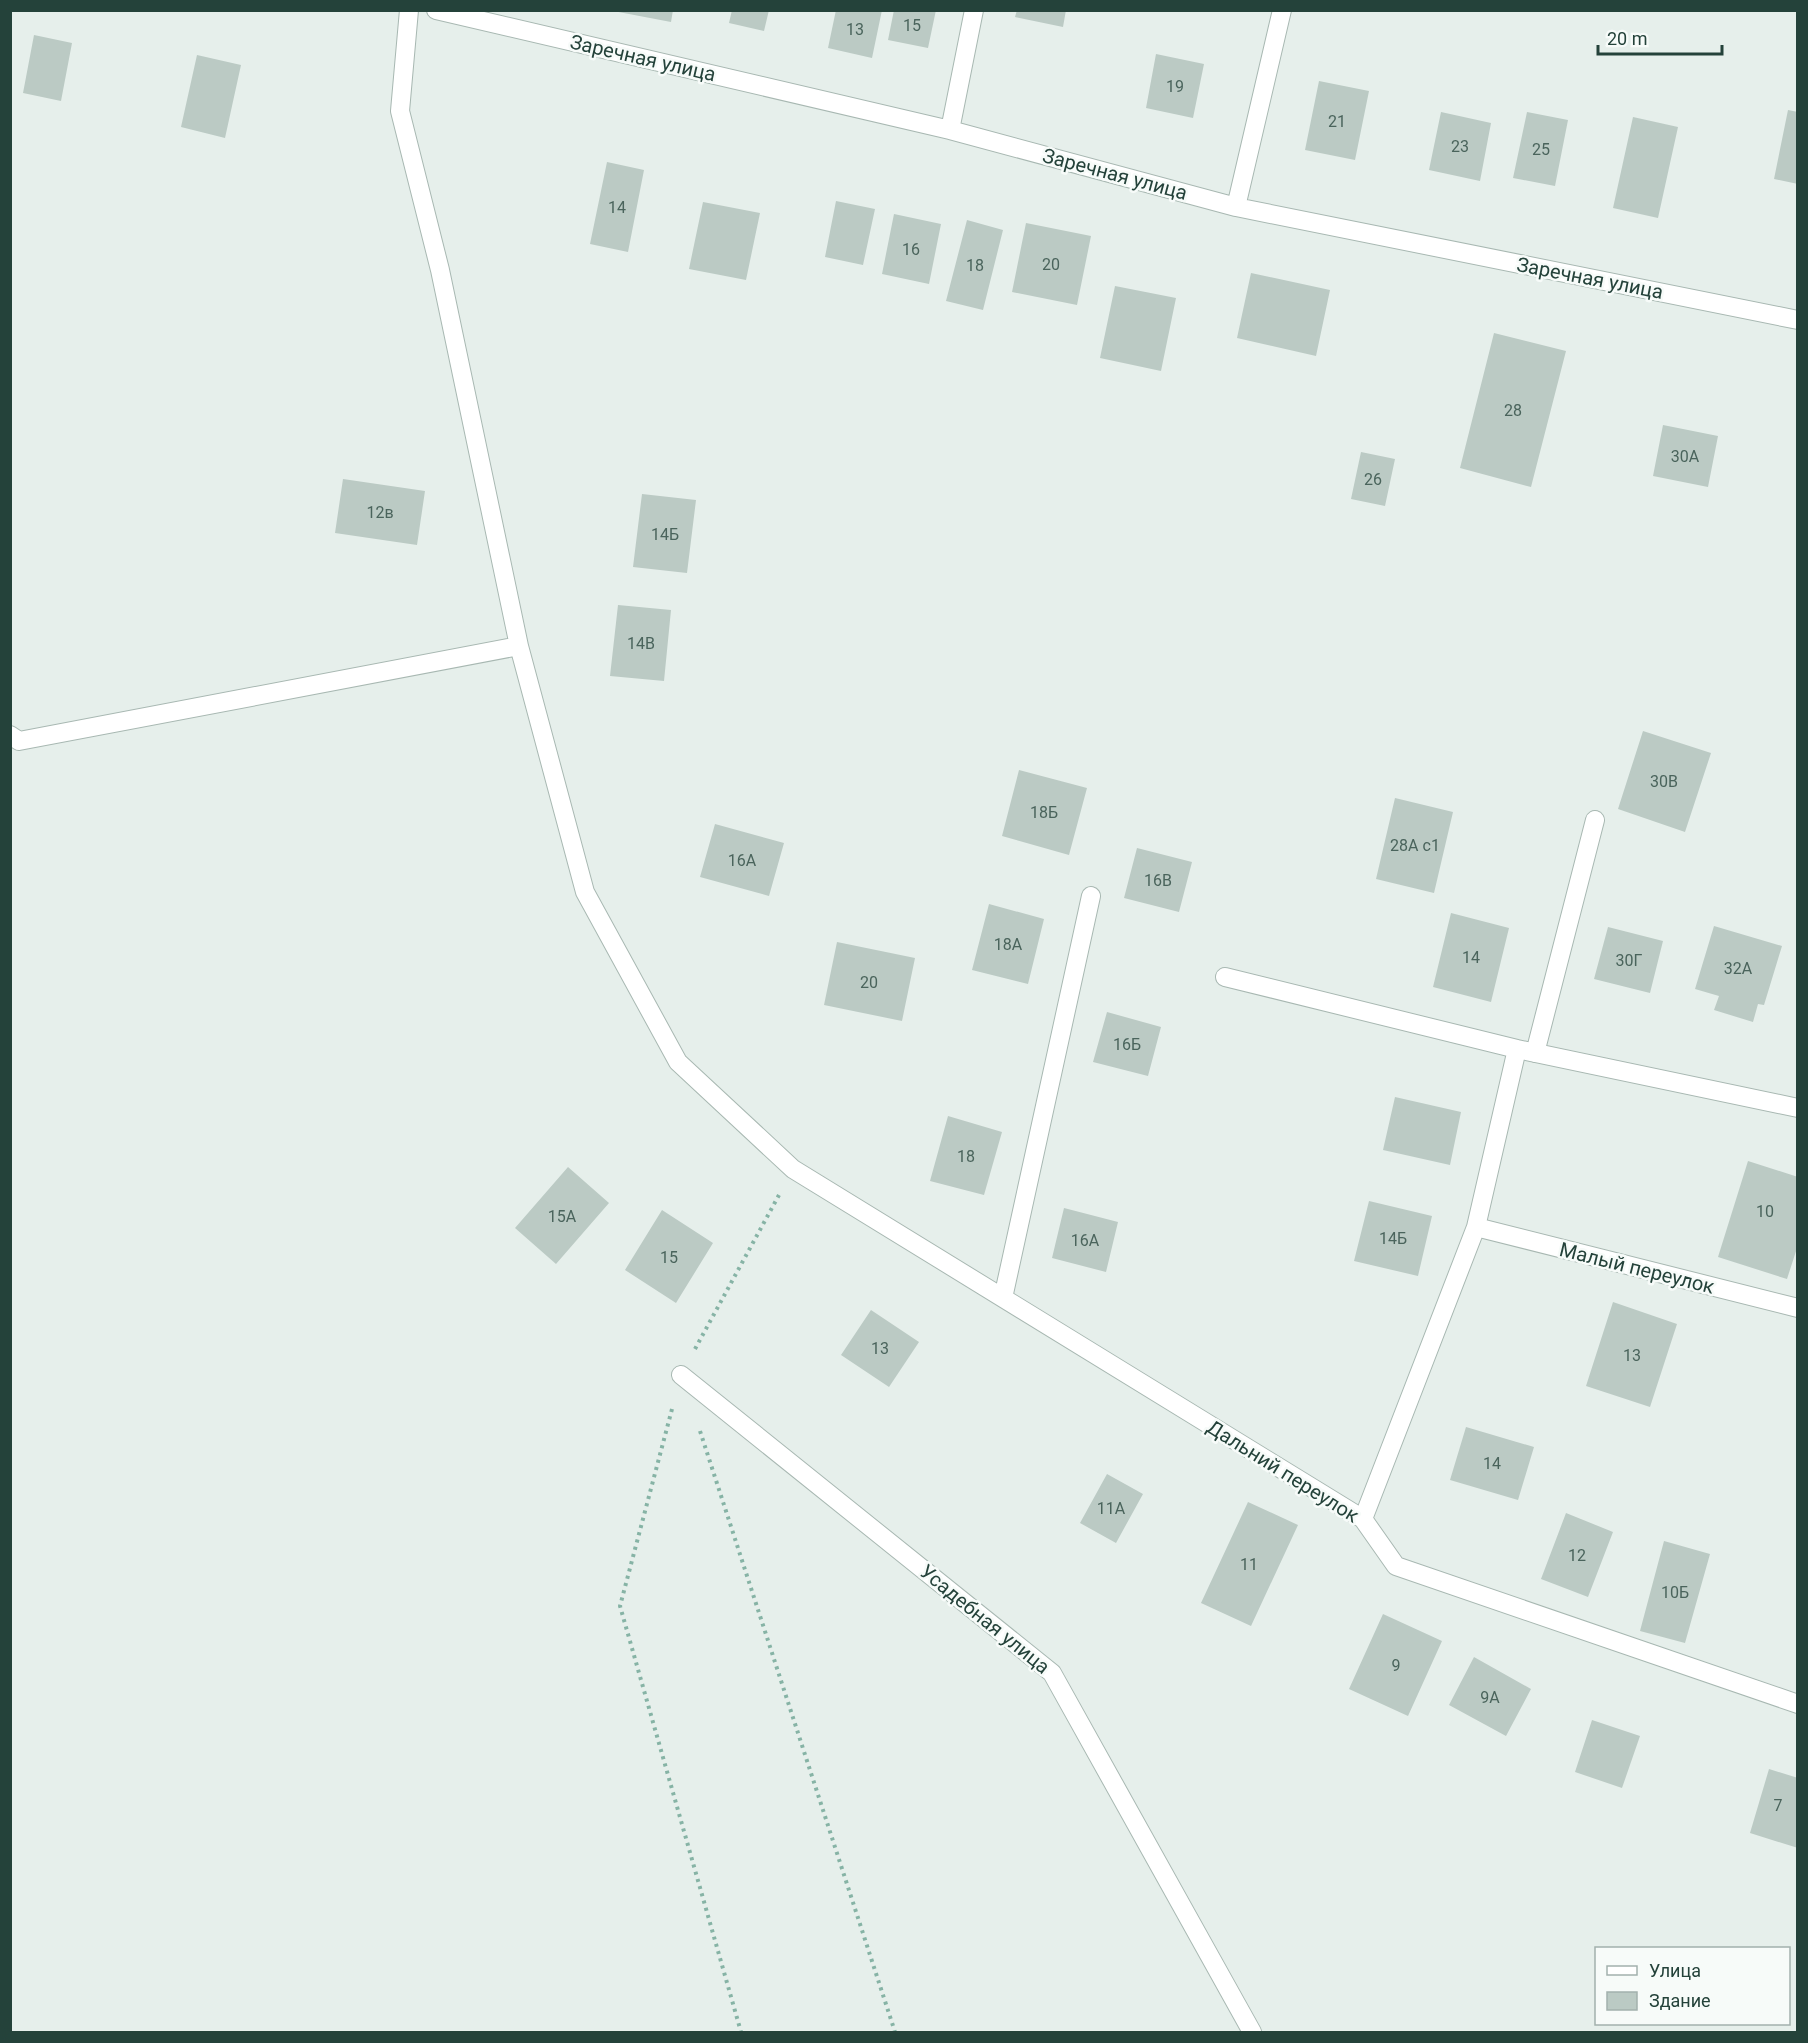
<svg xmlns="http://www.w3.org/2000/svg" width="1808" height="2043" viewBox="0 0 1808 2043" font-family="Roboto,sans-serif">
<rect width="100%" height="100%" fill="#e6efeb"/>
<!-- building -->
<path fill="#bbcac4" d="M 608,10 L 673,10 L 671,22 Z
M 732,10 L 769,10 L 764,31 L 729,23 Z
M 836,10 L 882,10 L 872,58 L 828,48 Z
M 894,10 L 936,10 L 928,48 L 888,40 Z
M 1017,10 L 1066,10 L 1063,27 L 1015,17 Z
M 34,35 L 72,43 L 61,101 L 23,93 Z
M 1156,54 L 1204,64 L 1193,118 L 1146,108 Z
M 197,55 L 241,65 L 225,138 L 181,127 Z
M 1319,81 L 1369,91 L 1355,160 L 1305,150 Z
M 1788,110 L 1798,112 L 1798,184 L 1774,179 Z
M 1441,112 L 1491,123 L 1480,181 L 1429,170 Z
M 1527,112 L 1568,120 L 1555,186 L 1513,178 Z
M 1633,117 L 1678,127 L 1658,218 L 1613,208 Z
M 607,162 L 644,170 L 628,252 L 590,244 Z
M 836,201 L 875,209 L 863,265 L 825,257 Z
M 703,202 L 760,213 L 746,280 L 689,269 Z
M 894,214 L 941,224 L 929,284 L 882,274 Z
M 967,220 L 1003,230 L 983,310 L 946,301 Z
M 1026,223 L 1091,236 L 1077,305 L 1012,292 Z
M 1251,273 L 1330,290 L 1316,356 L 1237,338 Z
M 1115,286 L 1176,298 L 1161,371 L 1100,358 Z
M 1494,333 L 1566,351 L 1531,487 L 1460,468 Z
M 1663,425 L 1718,436 L 1708,487 L 1653,476 Z
M 1361,452 L 1395,459 L 1385,506 L 1351,499 Z
M 343,479 L 425,491 L 417,545 L 335,533 Z
M 642,494 L 696,500 L 687,573 L 633,567 Z
M 618,605 L 671,610 L 664,681 L 610,676 Z
M 1643,731 L 1711,753 L 1685,832 L 1618,809 Z
M 1019,770 L 1087,788 L 1069,855 L 1002,836 Z
M 1395,798 L 1453,812 L 1434,893 L 1376,879 Z
M 715,824 L 784,843 L 769,896 L 700,877 Z
M 1137,848 L 1192,862 L 1179,912 L 1124,898 Z
M 989,904 L 1044,919 L 1028,984 L 972,970 Z
M 1451,913 L 1509,928 L 1491,1002 L 1433,987 Z
M 1714,926 L 1782,946 L 1764,1005 L 1758,1004 L 1753,1022 L 1714,1010 L 1719,996 L 1695,989 Z
M 1608,927 L 1663,941 L 1650,993 L 1594,979 Z
M 837,942 L 915,958 L 902,1021 L 824,1005 Z
M 1107,1012 L 1161,1027 L 1148,1076 L 1093,1062 Z
M 1395,1097 L 1461,1112 L 1450,1165 L 1383,1150 Z
M 948,1116 L 1002,1132 L 984,1195 L 930,1181 Z
M 1748,1161 L 1798,1177 L 1798,1245 L 1787,1279 L 1718,1257 Z
M 568,1167 L 609,1203 L 556,1264 L 515,1228 Z
M 1369,1201 L 1432,1216 L 1418,1276 L 1354,1261 Z
M 1064,1208 L 1118,1222 L 1106,1272 L 1052,1258 Z
M 662,1210 L 713,1243 L 676,1303 L 625,1270 Z
M 1613,1302 L 1677,1324 L 1650,1407 L 1586,1386 Z
M 871,1310 L 919,1342 L 889,1387 L 841,1355 Z
M 1466,1427 L 1534,1447 L 1518,1500 L 1450,1480 Z
M 1107,1474 L 1143,1494 L 1116,1543 L 1080,1523 Z
M 1248,1502 L 1298,1525 L 1251,1626 L 1201,1603 Z
M 1566,1513 L 1613,1532 L 1588,1597 L 1541,1579 Z
M 1664,1541 L 1710,1554 L 1685,1643 L 1640,1631 Z
M 1383,1614 L 1442,1641 L 1408,1716 L 1349,1689 Z
M 1474,1657 L 1531,1689 L 1506,1736 L 1449,1705 Z
M 1592,1720 L 1640,1736 L 1622,1788 L 1575,1772 Z
M 1769,1769 L 1798,1778 L 1798,1848 L 1750,1833 Z"/>
<g fill="none" stroke-linecap="round" stroke-linejoin="round">
<!-- minor casing -->
<g stroke="#a8b8b2" stroke-width="20">
<path id="minor" d="M 409,10 L 400,111 L 440,270 L 519,646 L 585,892 L 678,1062 L 793,1169 L 1363,1519 L 1396,1566 L 1798,1704
M 436,10 L 950,130 L 1236,207 L 1798,320
M 950,130 L 974,10
M 1236,207 L 1282,10
M 10,735 L 19,741 L 519,646
M 1225,977 L 1517,1049
M 1535,1053 L 1595,820
M 1476,1227 L 1798,1308
M 1003,1298 L 1091,896
M 681,1375 L 1052,1673 L 1252,2032
M 1363,1519 L 1476,1227 L 1517,1049 L 1798,1108"/>
</g>
<!-- path -->
<path stroke="#86b3a5" stroke-width="4" stroke-dasharray="3 4.5" stroke-linecap="butt" d="M 695,1349 L 779,1195
M 672,1409 L 620,1606 L 741,2032
M 700,1431 L 895,2032"/>
<!-- minor -->
<use href="#minor" stroke="#fff" stroke-width="18"/>
</g>
<g text-anchor="middle" stroke-width="5" stroke-linejoin="round" paint-order="stroke">
<!-- number labels -->
<g font-size="16" fill="#4a645c">
<text x="912" y="31">15</text>
<text x="855" y="35">13</text>
<text x="1175" y="92">19</text>
<text x="1337" y="127">21</text>
<text x="1460" y="152">23</text>
<text x="1541" y="155">25</text>
<text x="617" y="213">14</text>
<text x="911" y="255">16</text>
<text x="1051" y="270">20</text>
<text x="975" y="271">18</text>
<text x="1513" y="416">28</text>
<text x="1685" y="462">30А</text>
<text x="1373" y="485">26</text>
<text x="380" y="518">12в</text>
<text x="665" y="540">14Б</text>
<text x="641" y="649">14В</text>
<text x="1664" y="787">30В</text>
<text x="1044" y="818">18Б</text>
<text x="1415" y="851">28А с1</text>
<text x="742" y="866">16А</text>
<text x="1158" y="886">16В</text>
<text x="1008" y="950">18А</text>
<text x="1471" y="963">14</text>
<text x="1629" y="966">30Г</text>
<text x="1738" y="974">32А</text>
<text x="869" y="988">20</text>
<text x="1127" y="1050">16Б</text>
<text x="966" y="1162">18</text>
<text x="1765" y="1217">10</text>
<text x="562" y="1222">15А</text>
<text x="1393" y="1244">14Б</text>
<text x="1085" y="1246">16А</text>
<text x="669" y="1263">15</text>
<text x="880" y="1354">13</text>
<text x="1632" y="1361">13</text>
<text x="1492" y="1469">14</text>
<text x="1111" y="1514">11А</text>
<text x="1577" y="1561">12</text>
<text x="1249" y="1570">11</text>
<text x="1675" y="1598">10Б</text>
<text x="1396" y="1671">9</text>
<text x="1490" y="1703">9А</text>
<text x="1778" y="1811">7</text>
</g>
<!-- street labels -->
<g font-size="20" fill="#24423a" stroke="#f7fbf9">
<text transform="translate(643 58) rotate(13)" y="7">Заречная улица</text>
<text transform="translate(1115 174) rotate(15)" y="7">Заречная улица</text>
<text transform="translate(1590 278) rotate(11)" y="7">Заречная улица</text>
<text transform="translate(1637 1268) rotate(14)" y="7">Малый переулок</text>
<text transform="translate(1283 1471) rotate(32)" y="7">Дальний переулок</text>
<text transform="translate(985 1619) rotate(39)" y="7">Усадебная улица</text>
</g>
</g>
<!-- border -->
<rect width="1808" height="2043" fill="none" stroke="#24423a" stroke-width="24"/>
<!-- legend -->
<rect x="1595" y="1947" width="195" height="78" fill="#f7fbf9" stroke="#a3b1ad" stroke-width="1.5"/>
<rect x="1607" y="1966" width="30" height="9" fill="#ffffff" stroke="#a3b1ad" stroke-width="1.5"/>
<text x="1649" y="1977" font-size="18" fill="#24423a">Улица</text>
<rect x="1607" y="1992" width="30" height="18" fill="#bbcac4" stroke="#a3b1ad" stroke-width="1.5"/>
<text x="1649" y="2007" font-size="18" fill="#24423a">Здание</text>
<!-- scale -->
<path d="M1598 45v9h124v-9" fill="none" stroke="#24423a" stroke-width="3"/>
<text x="1607" y="45" font-size="18" fill="#24423a" stroke="#f7fbf9" stroke-width="4.5" paint-order="stroke">20 m</text>
</svg>
